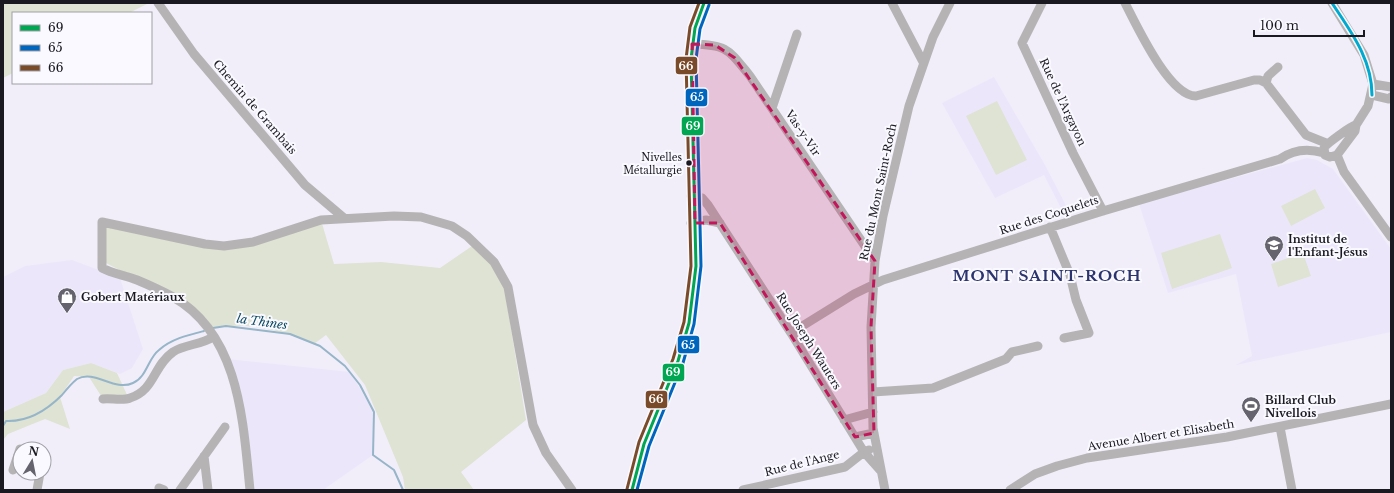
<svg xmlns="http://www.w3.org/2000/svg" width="1394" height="493" viewBox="0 0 1394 493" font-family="'Libre Baskerville',serif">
<rect width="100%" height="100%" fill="#f1eefa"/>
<!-- built -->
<path fill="#ece6fb" d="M 994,77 L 1045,165 L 1071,215 L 1065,216 L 1044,175 L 995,198 L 942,103 Z
M 1307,158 L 1317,160 L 1333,169 L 1391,249 L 1391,332 L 1236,365 L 1252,356 L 1236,274 L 1168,293 L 1139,204 Z
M 72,260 L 120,278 L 143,349 L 132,368 L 120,374 L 91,363 L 63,370 L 46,393 L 3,412 L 3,277 L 25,266 Z
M 227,359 L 350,372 L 374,412 L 373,455 L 323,490 L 250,490 L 242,412 Z"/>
<!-- green -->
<path fill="#dee3d4" d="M 3,3 L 149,3 L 129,13 L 13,13 L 13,73 L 3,78 Z
M 997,101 L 1027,160 L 996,175 L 966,116 Z
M 1315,189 L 1325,208 L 1291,226 L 1281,206 Z
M 321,220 L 334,264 L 381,262 L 440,268 L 475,244 L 502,274 L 526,420 L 461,472 L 474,490 L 405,490 L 403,477 L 365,385 L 326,335 L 314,344 C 284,331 246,321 213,328 L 174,298 L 102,261 L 102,222 L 224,246 Z
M 1220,234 L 1232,268 L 1172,289 L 1161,253 Z
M 1303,253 L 1311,276 L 1278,287 L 1271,264 Z
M 91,363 L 117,373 L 129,399 L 103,399 L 89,377 L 74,376 L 60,397 L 70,429 L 45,419 L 8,434 L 3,440 L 3,412 L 46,393 L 63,370 Z"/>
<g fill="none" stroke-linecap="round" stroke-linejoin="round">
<!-- stream -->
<path stroke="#96b5c8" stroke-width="2" d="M 213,328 L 226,326 L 290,334 L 320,346 L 345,366 L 360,385 L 374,412 L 373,455 L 394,470 L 403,490
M 3,426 L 6,421 C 28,422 47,410 62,395 C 66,390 72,383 77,379 C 95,369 114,392 133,383 C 147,377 148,358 159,350 C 171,339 188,335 204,331"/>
<!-- minor -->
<path stroke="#b6b3b4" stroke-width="9" d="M 158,3 L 194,54 L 305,185 L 344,218
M 892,3 L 923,62
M 1042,3 L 1022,43 L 1073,153 L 1103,211
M 1125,3 C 1137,26 1169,96 1196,96 L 1254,80 L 1260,80 L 1266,83 L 1306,135 L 1326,143
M 1332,3 L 1364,55 L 1373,84 L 1368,106 L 1356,125 L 1355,131 L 1337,155 L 1330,157 L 1325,155 L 1324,148 C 1326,144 1351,126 1356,125
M 692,44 C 728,45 728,49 750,76 L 875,261
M 1266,83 L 1268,76 L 1278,67
M 1373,84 L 1391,87
M 1372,95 L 1389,99 L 1391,97
M 772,108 L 797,34
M 1337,155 L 1344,172 L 1391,237
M 691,196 L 702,198 L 708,205 L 791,333 L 864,452 L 880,470
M 691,223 L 706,220 L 720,223
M 1050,227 L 1070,275 L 1076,300 L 1089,333 L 1064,338
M 791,333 L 854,294 L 883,280 L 1103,211 L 1280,159 C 1294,149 1308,148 1324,153
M 873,392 L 933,388 L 1006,359 L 1012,352 L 1038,346
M 103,399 C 111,398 123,401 130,398 C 155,390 153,366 173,352 C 185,344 201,345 213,337
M 844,420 L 873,412
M 1280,427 L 1292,490
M 855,437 L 874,433
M 204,456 L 208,490
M 13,470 L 20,449
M 159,488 L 164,490
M 37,490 L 40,473
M 180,490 L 225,427
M 250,490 C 243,422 240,335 173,297 C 162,291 149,285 137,280 C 125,275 113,274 102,268 L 102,222 L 205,244 L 224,246 L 253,242 L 321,220 L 394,216 L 421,217 L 452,226 L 467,236 L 494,262 L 508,287 L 533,425 L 546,453 L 572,490
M 743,490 L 845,467 L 864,452 L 869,450
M 885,490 L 873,428 L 871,327 L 875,261 L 883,216 L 909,106 L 933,37 L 950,3
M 1010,490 L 1035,474 L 1057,466 L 1087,458 L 1227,437 L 1391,404"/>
<!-- major -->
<path stroke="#b0acae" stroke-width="11" d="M 691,139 C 695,93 684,46 704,3
M 632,490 L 644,444 L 678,361 L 689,323 L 696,266 L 694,155 L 692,132"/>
<!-- bus-1 casing -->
<g stroke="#faf9ff" stroke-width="6">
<path id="bus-1" d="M 632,490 L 644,444 L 678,361 L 689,323 L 696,266 L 691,59 L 695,28 L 704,3"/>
</g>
<!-- bus-2 casing -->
<g stroke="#faf9ff" stroke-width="6">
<path id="bus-2" d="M 637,490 L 649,446 L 683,363 L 694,324 L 701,266 L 696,59 L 700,29 L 709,5"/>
</g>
<!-- bus-3 casing -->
<g stroke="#faf9ff" stroke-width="6">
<path id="bus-3" d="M 627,489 L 639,442 L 673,359 L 684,322 L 691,266 L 686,59 L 690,27 L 699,3"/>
</g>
<!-- bus-4 casing -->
<g stroke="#faf9ff" stroke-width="6">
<path id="bus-4" d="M 1332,3 C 1351,32 1372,59 1372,95"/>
</g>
<!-- bus-1 -->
<use href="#bus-1" stroke="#00a651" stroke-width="3"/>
<!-- bus-2 -->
<use href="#bus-2" stroke="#0065bd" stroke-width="3"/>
<!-- bus-3 -->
<use href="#bus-3" stroke="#7a4b2a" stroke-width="3"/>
<!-- bus-4 -->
<use href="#bus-4" stroke="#00a9ce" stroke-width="3"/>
</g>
<!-- marked area -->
<path fill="#c2185b" fill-opacity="0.2" stroke="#c2185b" stroke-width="3" stroke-dasharray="8 5" stroke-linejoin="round" d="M 692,44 L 715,45 L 735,58 L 875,261 L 871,327 L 874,433 L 855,437 L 720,223 L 695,223 Z"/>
<!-- icons -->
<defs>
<g id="school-pin" transform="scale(1)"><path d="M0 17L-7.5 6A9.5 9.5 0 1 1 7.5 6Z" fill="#65636d" stroke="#faf9ff"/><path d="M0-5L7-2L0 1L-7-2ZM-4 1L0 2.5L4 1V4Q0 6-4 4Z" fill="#fff"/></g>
<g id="shop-pin" transform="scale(1)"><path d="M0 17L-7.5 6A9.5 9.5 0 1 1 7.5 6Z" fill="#65636d" stroke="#faf9ff"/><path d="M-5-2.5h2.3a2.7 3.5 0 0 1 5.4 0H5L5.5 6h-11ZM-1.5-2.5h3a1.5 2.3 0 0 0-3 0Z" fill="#fff"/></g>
<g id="stadium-pin" transform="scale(1)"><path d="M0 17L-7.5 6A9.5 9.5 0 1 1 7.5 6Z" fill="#65636d" stroke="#faf9ff"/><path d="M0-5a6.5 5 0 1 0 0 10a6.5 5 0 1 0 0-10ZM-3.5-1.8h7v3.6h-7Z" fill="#fff"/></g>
</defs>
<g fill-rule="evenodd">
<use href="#school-pin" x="1274" y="245"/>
<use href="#shop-pin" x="67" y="297"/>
<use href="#stadium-pin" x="1251" y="406"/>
</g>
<!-- markers -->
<circle fill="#1a1821" stroke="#faf9ff" stroke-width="1.5" cx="689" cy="163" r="3.5"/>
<g text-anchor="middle" stroke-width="4" stroke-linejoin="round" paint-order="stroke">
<!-- bus labels -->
<g font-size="10" fill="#1a1821" stroke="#faf9ff" text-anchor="end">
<text x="682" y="161">Nivelles<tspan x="682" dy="13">Métallurgie</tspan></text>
</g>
<!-- street labels -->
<g font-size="11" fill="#1a1821" stroke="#faf9ff">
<text transform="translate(1063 102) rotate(65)" y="4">Rue de l'Argayon</text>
<text transform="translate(255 107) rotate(49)" y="4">Chemin de Grambais</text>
<text transform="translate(803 133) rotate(56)" y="4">Vas-y-Vir</text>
<text transform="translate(878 192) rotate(-78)" y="4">Rue du Mont Saint-Roch</text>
<text transform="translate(1049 215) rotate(-18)" y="4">Rue des Coquelets</text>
<text transform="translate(809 341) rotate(58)" y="4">Rue Joseph Wauters</text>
<text transform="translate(1161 435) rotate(-9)" y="4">Avenue Albert et Elisabeth</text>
<text transform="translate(802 463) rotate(-14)" y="4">Rue de l'Ange</text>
</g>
<!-- poi labels -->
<g font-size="11" font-weight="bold" fill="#1a1821" stroke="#faf9ff" text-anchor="start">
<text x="1288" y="243">Institut de<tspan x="1288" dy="13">l'Enfant-Jésus</tspan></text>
<text x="81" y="301">Gobert Matériaux</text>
<text x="1265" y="404">Billard Club<tspan x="1265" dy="13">Nivellois</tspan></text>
</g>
<!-- water labels -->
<g font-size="12" font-style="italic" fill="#094960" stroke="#faf9ff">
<text transform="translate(262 322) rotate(8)" y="4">la Thines</text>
</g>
<!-- district labels -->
<g font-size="15" font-weight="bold" letter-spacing="1" fill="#2b346e" stroke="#faf9ff">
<text x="1047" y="281">MONT SAINT-ROCH</text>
</g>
</g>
<g stroke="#faf9ff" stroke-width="1.5">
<rect x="675" y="56" width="23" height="19" rx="4" fill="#7a4b2a"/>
<rect x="685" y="88" width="23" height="19" rx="4" fill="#0065bd"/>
<rect x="681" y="116" width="23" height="20" rx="4" fill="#00a651"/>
<rect x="677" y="335" width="23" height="19" rx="4" fill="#0065bd"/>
<rect x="662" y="363" width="23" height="19" rx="4" fill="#00a651"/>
<rect x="645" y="390" width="23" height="19" rx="4" fill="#7a4b2a"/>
</g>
<g font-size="11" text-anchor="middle" font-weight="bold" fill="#fff">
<text x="686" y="70">66</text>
<text x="697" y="101">65</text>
<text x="693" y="130">69</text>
<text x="688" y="349">65</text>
<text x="673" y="376">69</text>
<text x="656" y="403">66</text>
</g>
<!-- border -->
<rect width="1394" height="493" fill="none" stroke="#1a1821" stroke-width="8"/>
<!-- legend -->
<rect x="12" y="12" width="140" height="72" fill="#faf9ff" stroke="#a09fa6"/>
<rect x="20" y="25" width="20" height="6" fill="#00a651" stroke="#a09fa6"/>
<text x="48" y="32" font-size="12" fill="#1a1821">69</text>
<rect x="20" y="45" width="20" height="6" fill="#0065bd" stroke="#a09fa6"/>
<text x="48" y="52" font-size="12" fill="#1a1821">65</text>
<rect x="20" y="65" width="20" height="6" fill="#7a4b2a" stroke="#a09fa6"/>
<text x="48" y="72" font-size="12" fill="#1a1821">66</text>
<!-- north arrow -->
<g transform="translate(32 461) rotate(10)"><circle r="19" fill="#faf9ff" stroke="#a09fa6"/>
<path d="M0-3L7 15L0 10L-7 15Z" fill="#65636d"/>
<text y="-6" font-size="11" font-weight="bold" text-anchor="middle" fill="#1a1821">N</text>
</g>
<!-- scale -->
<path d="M1254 30v6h110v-6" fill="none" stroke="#1a1821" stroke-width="2"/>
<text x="1260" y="30" font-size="12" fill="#1a1821" stroke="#faf9ff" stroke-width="3" paint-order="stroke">100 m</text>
</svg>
